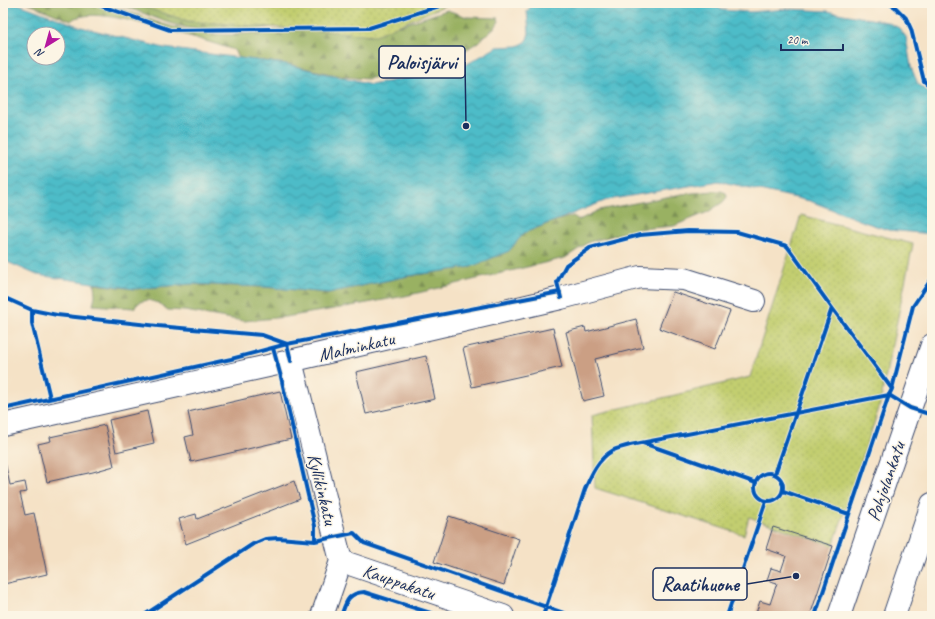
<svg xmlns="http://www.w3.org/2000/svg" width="935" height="619" viewBox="0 0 935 619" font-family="Caveat,sans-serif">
<defs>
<pattern id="forest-firs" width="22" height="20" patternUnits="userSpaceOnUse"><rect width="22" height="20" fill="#99b162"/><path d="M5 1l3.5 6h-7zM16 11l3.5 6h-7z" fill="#7c9054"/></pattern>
<pattern id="park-dots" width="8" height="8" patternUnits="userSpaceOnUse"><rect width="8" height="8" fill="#c2ce70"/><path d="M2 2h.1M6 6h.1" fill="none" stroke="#a6b163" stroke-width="1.8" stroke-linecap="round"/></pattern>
<pattern id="water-waves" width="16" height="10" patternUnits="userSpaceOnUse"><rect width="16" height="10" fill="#4ebcc8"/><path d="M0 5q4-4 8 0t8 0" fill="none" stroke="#4099a6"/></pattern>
</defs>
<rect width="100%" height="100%" fill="#fcf5e5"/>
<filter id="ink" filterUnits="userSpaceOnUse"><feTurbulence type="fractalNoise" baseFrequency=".025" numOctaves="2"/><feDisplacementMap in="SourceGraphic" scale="8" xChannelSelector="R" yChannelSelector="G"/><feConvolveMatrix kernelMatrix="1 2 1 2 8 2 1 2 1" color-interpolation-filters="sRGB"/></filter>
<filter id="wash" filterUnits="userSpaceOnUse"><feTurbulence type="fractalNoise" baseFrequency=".012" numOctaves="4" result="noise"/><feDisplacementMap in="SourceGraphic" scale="16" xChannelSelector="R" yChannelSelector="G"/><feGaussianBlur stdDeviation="0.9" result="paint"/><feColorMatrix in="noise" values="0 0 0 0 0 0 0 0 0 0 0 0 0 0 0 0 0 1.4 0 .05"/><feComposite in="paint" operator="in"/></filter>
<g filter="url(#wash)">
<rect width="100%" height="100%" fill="#f5e2c6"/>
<!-- forest -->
<path fill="url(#forest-firs)" stroke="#5a7060" d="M 27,3 L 96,3 L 122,9 L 162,24 L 198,33 L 233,35 L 279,30 L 353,30 L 398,26 L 447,10 L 467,17 L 498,18 L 499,21 L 496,26 L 478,42 L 446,63 L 367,79 L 345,77 L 286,64 L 238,58 L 234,50 C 203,40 171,30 140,23 C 123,19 96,12 79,17 C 76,17 73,19 71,21 Z
M 111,3 L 366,3 C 312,17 256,38 199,30 C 168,26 141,10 111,3 Z
M 714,191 L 721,191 L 726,193 L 727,197 L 723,202 L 708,212 L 681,223 L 674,226 L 639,229 L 589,242 L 565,258 L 464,282 L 405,296 L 340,308 L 285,317 L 244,321 L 185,311 L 168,310 L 158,303 L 148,300 L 140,302 L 134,308 L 93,305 L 95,295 L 94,284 L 135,289 L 190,284 L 265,287 L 328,293 L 408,276 L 471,267 L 513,242 L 524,233 L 554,221 L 573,216 L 579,220 L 599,210 L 682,194 Z"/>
<!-- park -->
<path fill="url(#park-dots)" stroke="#6e7e67" d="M 131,3 L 451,3 L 376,35 L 188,21 Z
M 801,215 L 913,244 L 879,408 L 833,546 L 749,517 L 744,535 L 595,488 L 592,415 L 750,377 Z"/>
<!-- water -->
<path fill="url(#water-waves)" stroke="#347693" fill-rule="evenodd" d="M 3,3 L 16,3 L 81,27 L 164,48 L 286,64 L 371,85 L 462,67 L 497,47 L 518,46 L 526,42 L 529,33 L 527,11 L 534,3 L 712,3 L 722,10 L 749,12 L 788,9 L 827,11 L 887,22 L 899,28 L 906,37 L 911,67 L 918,84 L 932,94 L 932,234 L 888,230 L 867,223 L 810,201 L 718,181 L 607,200 L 524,233 L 509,251 L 471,267 L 408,276 L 328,293 L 265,287 L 190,284 L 135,289 L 37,275 L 3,260 ZM 34,34 L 58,34 L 58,58 L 34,58 Z"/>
<g id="blocks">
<!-- building -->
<path fill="#cb9f84" d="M 673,292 L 730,311 L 715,349 L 659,328 Z
M 636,319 L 643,347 L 595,359 L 604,396 L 583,401 L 566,332 L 585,327 L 586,332 Z
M 553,328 L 562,367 L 472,387 L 463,348 Z
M 426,356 L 435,399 L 366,414 L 356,372 Z
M 280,391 L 291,439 L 191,462 L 185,437 L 193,435 L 188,412 Z
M 147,411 L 154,443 L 116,452 L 109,420 Z
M 105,425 L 114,466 L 93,472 L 47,482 L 38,444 L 51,441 L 50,437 Z
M 3,453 L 10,485 L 25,482 L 27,492 L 20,493 L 25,515 L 34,513 L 47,574 L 4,584 Z
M 294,481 L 300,499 L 186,544 L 179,519 L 196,514 L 197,519 Z
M 449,516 L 519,539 L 504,585 L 434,562 Z
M 773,527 L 833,546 L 810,616 L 766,616 L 756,613 L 760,601 L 770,604 L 777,583 L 767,580 L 771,568 L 781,571 L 786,556 L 766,549 Z"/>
</g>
</g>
<g filter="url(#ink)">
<use href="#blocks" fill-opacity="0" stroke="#3c4a6e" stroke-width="1"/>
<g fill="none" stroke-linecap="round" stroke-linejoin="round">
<!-- minor casing -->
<g stroke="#3c4a6e" stroke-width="24">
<path id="minor" d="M 291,361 L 341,561 L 322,616
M 3,425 L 277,364 L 561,298 L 640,277 L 684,279 L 754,301
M 341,561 L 503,616"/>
</g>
<!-- major casing -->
<g stroke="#3c4a6e" stroke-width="24">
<path id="major" d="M 839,616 L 932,345
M 894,616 L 932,504"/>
</g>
<!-- minor -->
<use href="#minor" stroke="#fff" stroke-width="22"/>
<!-- major -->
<use href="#major" stroke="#fff" stroke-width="22"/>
<!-- cycleway casing -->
<g stroke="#fcf5e5" stroke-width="6">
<path id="cycleway" d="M 93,3 L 170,30 L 369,28 L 449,3
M 888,3 L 895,7 L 906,18 L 911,29 L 924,81 L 932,88
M 3,297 L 32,310 L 57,315 L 158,326 L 262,335 L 287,344 L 291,361
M 561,298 L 557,282 L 566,265 L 590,248 L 640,235 L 688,231 L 737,232 L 787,246 L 832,308 L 892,389 L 889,395 L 815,616
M 32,310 L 32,323 L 50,398
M 273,348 L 281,377 L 315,526 L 315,541
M 892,389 L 913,306 L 932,278
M 3,409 L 231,359 L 287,344 L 560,292
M 643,443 L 756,483
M755 487a14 14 0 1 1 28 0a14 14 0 1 1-28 0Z
M 775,474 L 832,308
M 783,491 L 849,514
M 143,616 L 253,544 L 265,539 L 278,538 L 315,541 L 354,533 L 364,543 L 572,616
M 341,616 C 346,603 347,593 364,592 L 440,616
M 543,616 L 585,489 C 591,475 598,459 612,451 C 617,448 624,447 630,445 L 889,395 L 910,408 L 932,415
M 727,616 L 766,501"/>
</g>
<!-- cycleway -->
<use href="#cycleway" stroke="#0057b8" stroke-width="4"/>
</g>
</g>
<g text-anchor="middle" stroke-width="3" stroke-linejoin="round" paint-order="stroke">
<!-- street labels -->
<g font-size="19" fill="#1b2f5e" stroke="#fcf5e5">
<text transform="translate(356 346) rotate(-13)" y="7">Malminkatu</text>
<text transform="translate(885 481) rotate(-71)" y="7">Pohjolankatu</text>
<text transform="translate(323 489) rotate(76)" y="7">Kyllikinkatu</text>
<text transform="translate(399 581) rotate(19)" y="7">Kauppakatu</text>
</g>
</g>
<!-- callouts -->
<path fill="none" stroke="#1b2f5e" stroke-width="1.5" d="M466 126L465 62M796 576L747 584"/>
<g fill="#1b2f5e" stroke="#fcf5e5" stroke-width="1.5">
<circle cx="466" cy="126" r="4"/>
<circle cx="796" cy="576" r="4"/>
</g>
<g fill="#fcf5e5" stroke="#1b2f5e" stroke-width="1.5">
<rect x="379" y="46" width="86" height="32" rx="4"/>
<rect x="653" y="568" width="94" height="32" rx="4"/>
</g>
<g font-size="20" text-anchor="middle" font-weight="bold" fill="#1b2f5e">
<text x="422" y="69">Paloisjärvi</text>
<text x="700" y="591">Raatihuone</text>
</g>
<!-- margin -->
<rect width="935" height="619" fill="none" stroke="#fcf5e5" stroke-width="16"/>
<!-- north arrow -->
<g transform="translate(46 46) rotate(217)"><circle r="19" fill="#fcf5e5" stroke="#a2a6af"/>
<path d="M0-3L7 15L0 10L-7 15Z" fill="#b5179e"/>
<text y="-6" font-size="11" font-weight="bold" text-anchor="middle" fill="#1b2f5e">N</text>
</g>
<!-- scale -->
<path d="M781 44v6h62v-6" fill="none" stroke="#1b2f5e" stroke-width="2"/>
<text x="787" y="44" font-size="12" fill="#1b2f5e" stroke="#fcf5e5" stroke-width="3" paint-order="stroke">20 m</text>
</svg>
